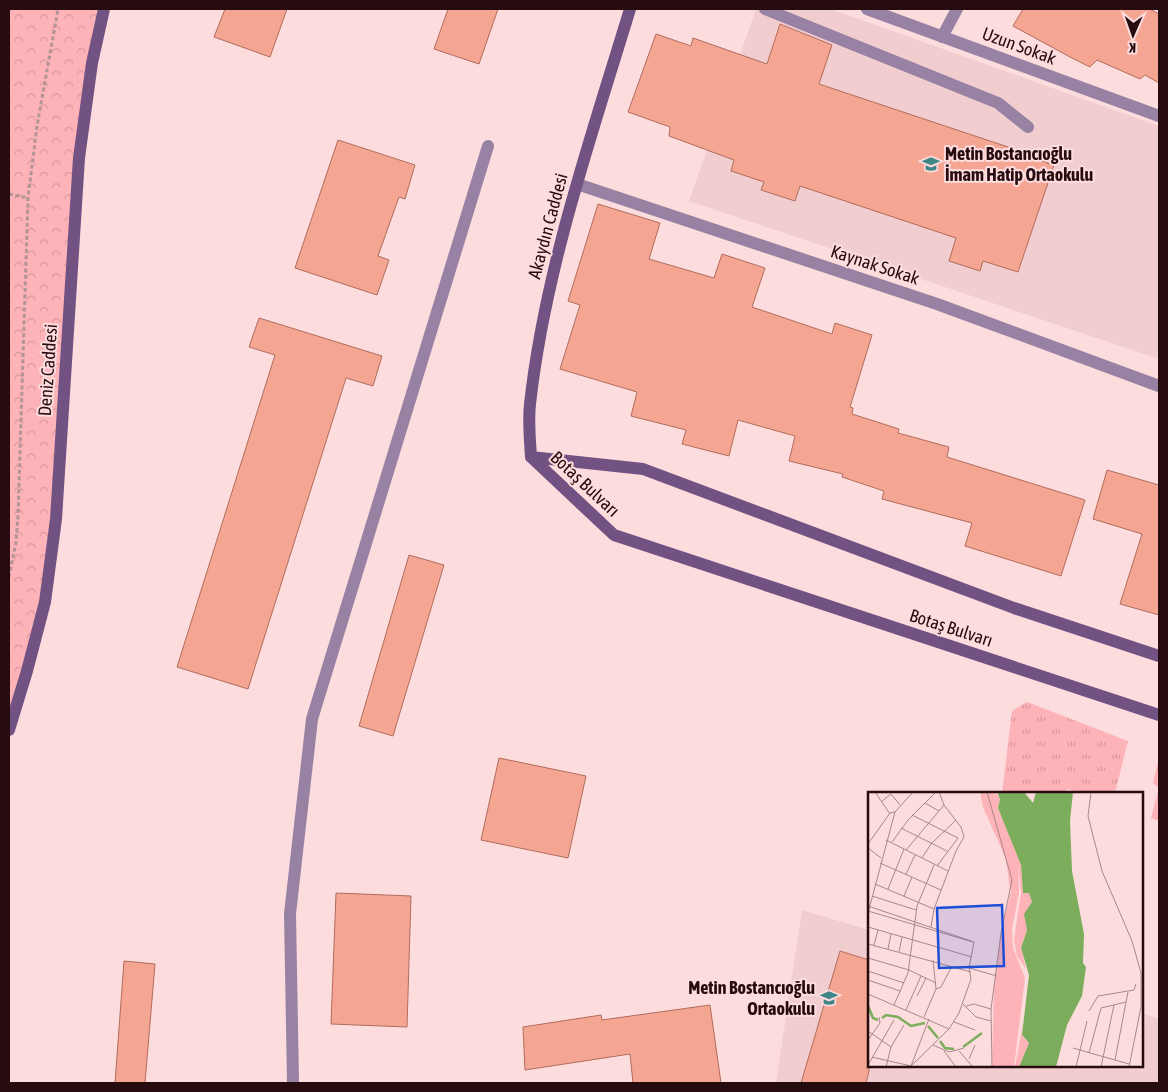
<svg xmlns="http://www.w3.org/2000/svg" width="1168" height="1092" viewBox="0 0 1168 1092" font-family="'Asap Condensed',sans-serif">
<defs>
<pattern id="grass-tufts" width="24" height="20" patternUnits="userSpaceOnUse" patternTransform="scale(1.25)"><rect width="24" height="20" fill="#fdb3b8"/><path d="M3 7l-1-3M5 7V3M7 7l1-3M15 17l-1-3M17 17v-4M19 17l1-3" fill="none" stroke="#d9999d"/></pattern>
<pattern id="forest-crowns" width="20" height="18" patternUnits="userSpaceOnUse" patternTransform="scale(1.25)"><rect width="20" height="18" fill="#fdb3b8"/><path d="M2 6a3 3 0 1 1 6 0M12 15a3 3 0 1 1 6 0" fill="none" stroke="#d9999d"/></pattern>
</defs>
<rect width="100%" height="100%" fill="#fddcde"/>
<!-- built -->
<path fill="#f1cdcf" d="M 756,9 L 831,9 L 1159,126 L 1159,359 L 689,201 Z
M 802,910 L 869,930 L 869,1066 L 1142,1066 L 1142,1013 L 1159,1019 L 1159,1083 L 776,1083 Z"/>
<!-- grass -->
<path fill="url(#grass-tufts)" d="M 1027,702 L 1128,741 L 1115,793 L 1082,793 L 1067,789 L 1066,793 L 1002,793 L 1012,711 Z
M 1159,757 L 1159,821 L 1151,818 L 1159,788 L 1153,783 Z"/>
<!-- forest -->
<path fill="url(#forest-crowns)" d="M 9,9 L 104,9 L 92,63 L 45,602 L 9,730 Z"/>
<!-- building -->
<path fill="#f5a693" stroke="#b06c5c" d="M 225,9 L 287,9 L 270,57 L 214,37 Z
M 448,9 L 498,9 L 479,64 L 434,49 Z
M 1023,9 L 1150,9 L 1159,14 L 1159,83 L 1145,75 L 1140,79 L 1097,60 L 1090,67 L 1070,57 L 1013,26 Z
M 780,24 L 832,45 L 819,84 L 1020,151 L 1020,154 L 1054,165 L 1018,272 L 983,261 L 980,271 L 949,261 L 956,238 L 800,186 L 795,201 L 761,190 L 764,182 L 731,171 L 734,160 L 669,136 L 670,127 L 628,112 L 656,34 L 691,46 L 693,38 L 767,64 Z
M 338,140 L 415,165 L 405,199 L 399,197 L 378,256 L 389,260 L 377,295 L 295,268 Z
M 598,204 L 660,223 L 649,259 L 714,278 L 722,254 L 765,268 L 752,307 L 832,334 L 835,323 L 872,335 L 850,407 L 853,408 L 852,414 L 899,429 L 898,433 L 949,447 L 947,457 L 1085,500 L 1061,576 L 965,546 L 972,523 L 882,499 L 884,491 L 842,477 L 843,474 L 789,461 L 795,436 L 738,420 L 729,456 L 682,444 L 686,430 L 631,416 L 637,392 L 560,369 L 580,305 L 568,301 Z
M 259,318 L 382,356 L 373,386 L 346,378 L 248,689 L 177,667 L 275,355 L 249,347 Z
M 1107,470 L 1159,485 L 1159,615 L 1120,604 L 1142,534 L 1093,519 Z
M 409,555 L 444,565 L 393,736 L 359,726 Z
M 499,758 L 586,776 L 568,858 L 481,840 Z
M 336,893 L 411,896 L 407,1027 L 331,1024 Z
M 840,951 L 869,960 L 869,1071 L 866,1083 L 801,1083 Z
M 124,961 L 155,964 L 145,1083 L 115,1083 Z
M 710,1005 L 721,1083 L 633,1083 L 630,1054 L 525,1070 L 523,1027 L 601,1015 L 602,1020 Z"/>
<g fill="none" stroke-linecap="round" stroke-linejoin="round">
<!-- path -->
<path stroke="#b39497" stroke-width="3" stroke-dasharray="4 2.5" stroke-linecap="butt" d="M 9,194 L 28,198
M 9,577 L 16,542 L 18,516 L 28,198 L 37,126 L 58,9"/>
<!-- lane -->
<path stroke="#9782a3" stroke-width="12" d="M 765,9 L 998,103 L 1028,127
M 293,1083 L 290,914 L 312,719 L 488,146"/>
<!-- street -->
<path stroke="#9782a3" stroke-width="12" d="M 867,9 L 1159,116
M 942,37 L 957,9
M 577,184 L 937,304 L 1159,386"/>
<!-- secondary -->
<path stroke="#725282" stroke-width="12" d="M 531,457 L 614,535 L 1159,715
M 531,457 L 643,469 L 1014,608 L 1159,656
M 531,457 C 530,440 528,421 530,404 C 545,269 591,138 630,9
M 9,730 L 27,671 L 45,602 L 56,519 L 79,158 L 92,63 L 104,9"/>
</g>
<!-- icons -->
<defs>
<g id="school-bare" transform="scale(1.35)"><path d="M0-5L7-2L0 1L-7-2ZM-4 1L0 2.5L4 1V4Q0 6-4 4Z" fill="#3f8786" stroke="#fddcde" stroke-width="2.5" paint-order="stroke"/></g>
</defs>
<g fill-rule="evenodd">
<use href="#school-bare" x="931" y="164"/>
<use href="#school-bare" x="829" y="998"/>
</g>
<g text-anchor="middle" stroke-width="4" stroke-linejoin="round" paint-order="stroke">
<!-- street labels -->
<g font-size="18" fill="#260b0f" stroke="#fddcde">
<text transform="translate(1019 46) rotate(20)" y="6">Uzun Sokak</text>
<text transform="translate(548 226) rotate(-75)" y="6">Akaydın Caddesi</text>
<text transform="translate(875 265) rotate(18)" y="6">Kaynak Sokak</text>
<text transform="translate(48 370) rotate(-86)" y="6">Deniz Caddesi</text>
<text transform="translate(585 484) rotate(43)" y="6">Botaş Bulvarı</text>
<text transform="translate(951 628) rotate(18)" y="6">Botaş Bulvarı</text>
</g>
<!-- poi labels -->
<g font-size="18" font-weight="bold" fill="#260b0f" stroke="#fddcde" text-anchor="start">
<text x="945" y="160">Metin Bostancıoğlu<tspan x="945" dy="21">İmam Hatip Ortaokulu</tspan></text>
<text x="815" y="994" text-anchor="end">Metin Bostancıoğlu<tspan x="815" dy="21">Ortaokulu</tspan></text>
</g>
</g>
<!-- overview -->
<g transform="translate(868 792)">
<rect width="275" height="275" fill="#fddcde"/>
<path d="M 112,0 L 126,0 L 135,40 L 150,72 L 151,101 L 142,98 L 138,67 L 115,15 Z" fill="#fdb3b8"/>
<path d="M 143,99 L 151,101 L 144,137 L 145,156 L 157,186 L 146,275 L 124,275 L 126,196 L 133,141 Z" fill="#fdb3b8"/>
<path d="M 126,0 L 132,6 L 130,16 L 153,73 L 155,101 L 161,101 L 164,110 L 157,123 L 159,138 L 153,155 L 158,177 L 149,164 L 146,148 L 153,101 L 150,74 L 135,40 ZM 155,231 L 154,244 L 161,251 L 151,275 L 147,275 Z" fill="#fdb3b8"/>
<path d="M 129,0 L 156,0 L 165,11 L 168,0 L 205,0 L 202,29 L 204,79 L 216,142 L 215,171 L 218,175 L 214,204 L 199,233 L 188,275 L 151,275 L 161,251 L 154,243 L 161,183 L 153,156 L 159,138 L 156,122 L 164,110 L 161,101 L 155,101 L 153,73 L 130,16 L 132,7 Z" fill="#7cad5c"/>
<path fill="none" stroke="#7cad5c" stroke-width="2.5" d="M 0,214 L 5,226 L 10,228M 14,226 L 18,223 L 30,225 L 43,234 L 57,231M 60,234 L 70,246M 72,249 L 77,256 L 86,257M 95,255 L 114,241"/>
<path fill="none" stroke="#a7888b" stroke-width="1" d="M 7,0 L 22,22M 119,0 L 144,88 L 133,141 L 123,217 L 124,275M 223,0 L 220,24 L 234,79 L 264,149 L 273,181 L 273,215 L 261,275M 13,10 L 23,2 L 32,13M 57,11 L 71,19M 44,23 L 90,46 L 69,74M 33,36 L 79,59M 18,48 L 80,79M 24,50 L 40,28 L 68,0M 0,52 L 22,21 L 27,20M 0,56 L 13,66M 38,58 L 76,13M 54,66 L 63,52 L 88,28M 12,71 L 73,98M 38,82 L 47,63M 7,92 L 66,117M 20,97 L 36,57M 4,104 L 48,118M 36,104 L 44,85M 0,114 L 106,150M 0,119 L 105,150M 0,121 L 27,20 L 45,0M 0,135 L 104,165M 63,135 L 66,117 L 88,59 L 96,45 L 93,35 L 76,13 L 71,0M 0,152 L 103,180M 6,153 L 10,138M 20,157 L 23,142M 31,160 L 34,145M 0,166 L 41,178 L 68,191M 101,176 L 129,184M 0,179 L 36,191M 0,188 L 32,199M 68,197 L 73,195 L 84,174M 0,202 L 81,237M 49,204 L 58,186M 95,212 L 108,225 L 123,229M 26,213 L 40,181 L 49,114 L 66,73M 98,214 L 106,212 L 123,217M 38,218 L 53,184M 221,219 L 230,204 L 266,198 L 268,192M 56,225 L 68,197 L 65,168M 86,230 L 107,238M 0,239 L 23,255M 0,248 L 12,231 L 11,225M 65,253 L 81,260 L 96,256M 205,256 L 261,272M 76,259 L 88,275M 91,259 L 105,275M 221,261 L 233,216 L 258,210M 4,265 L 43,274 L 61,227M 101,267 L 107,253M 247,268 L 260,200M 0,273 L 26,228M 18,275 L 23,255 L 36,233M 42,275 L 81,237 L 91,221 L 103,187 L 101,176 L 106,150M 208,275 L 219,229M 233,275 L 246,213"/>
<path fill="#1d4ed8" fill-opacity="0.15" stroke="#1d4ed8" stroke-width="2.5" d="M 134,113 L 136,174 L 71,176 L 69,116 Z"/>
<rect width="275" height="275" fill="none" stroke="#260b0f" stroke-width="2.5"/>
</g>
<!-- border -->
<rect width="1168" height="1092" fill="none" stroke="#260b0f" stroke-width="20"/>
<!-- north arrow -->
<g transform="translate(1133 35) rotate(182)" stroke="#fddcde" stroke-width="4" paint-order="stroke">
<path d="M0-4L9 19L0 12L-9 19Z" fill="#260b0f"/>
<text y="-8" font-size="14" font-weight="bold" text-anchor="middle" fill="#260b0f">K</text>
</g>
</svg>
